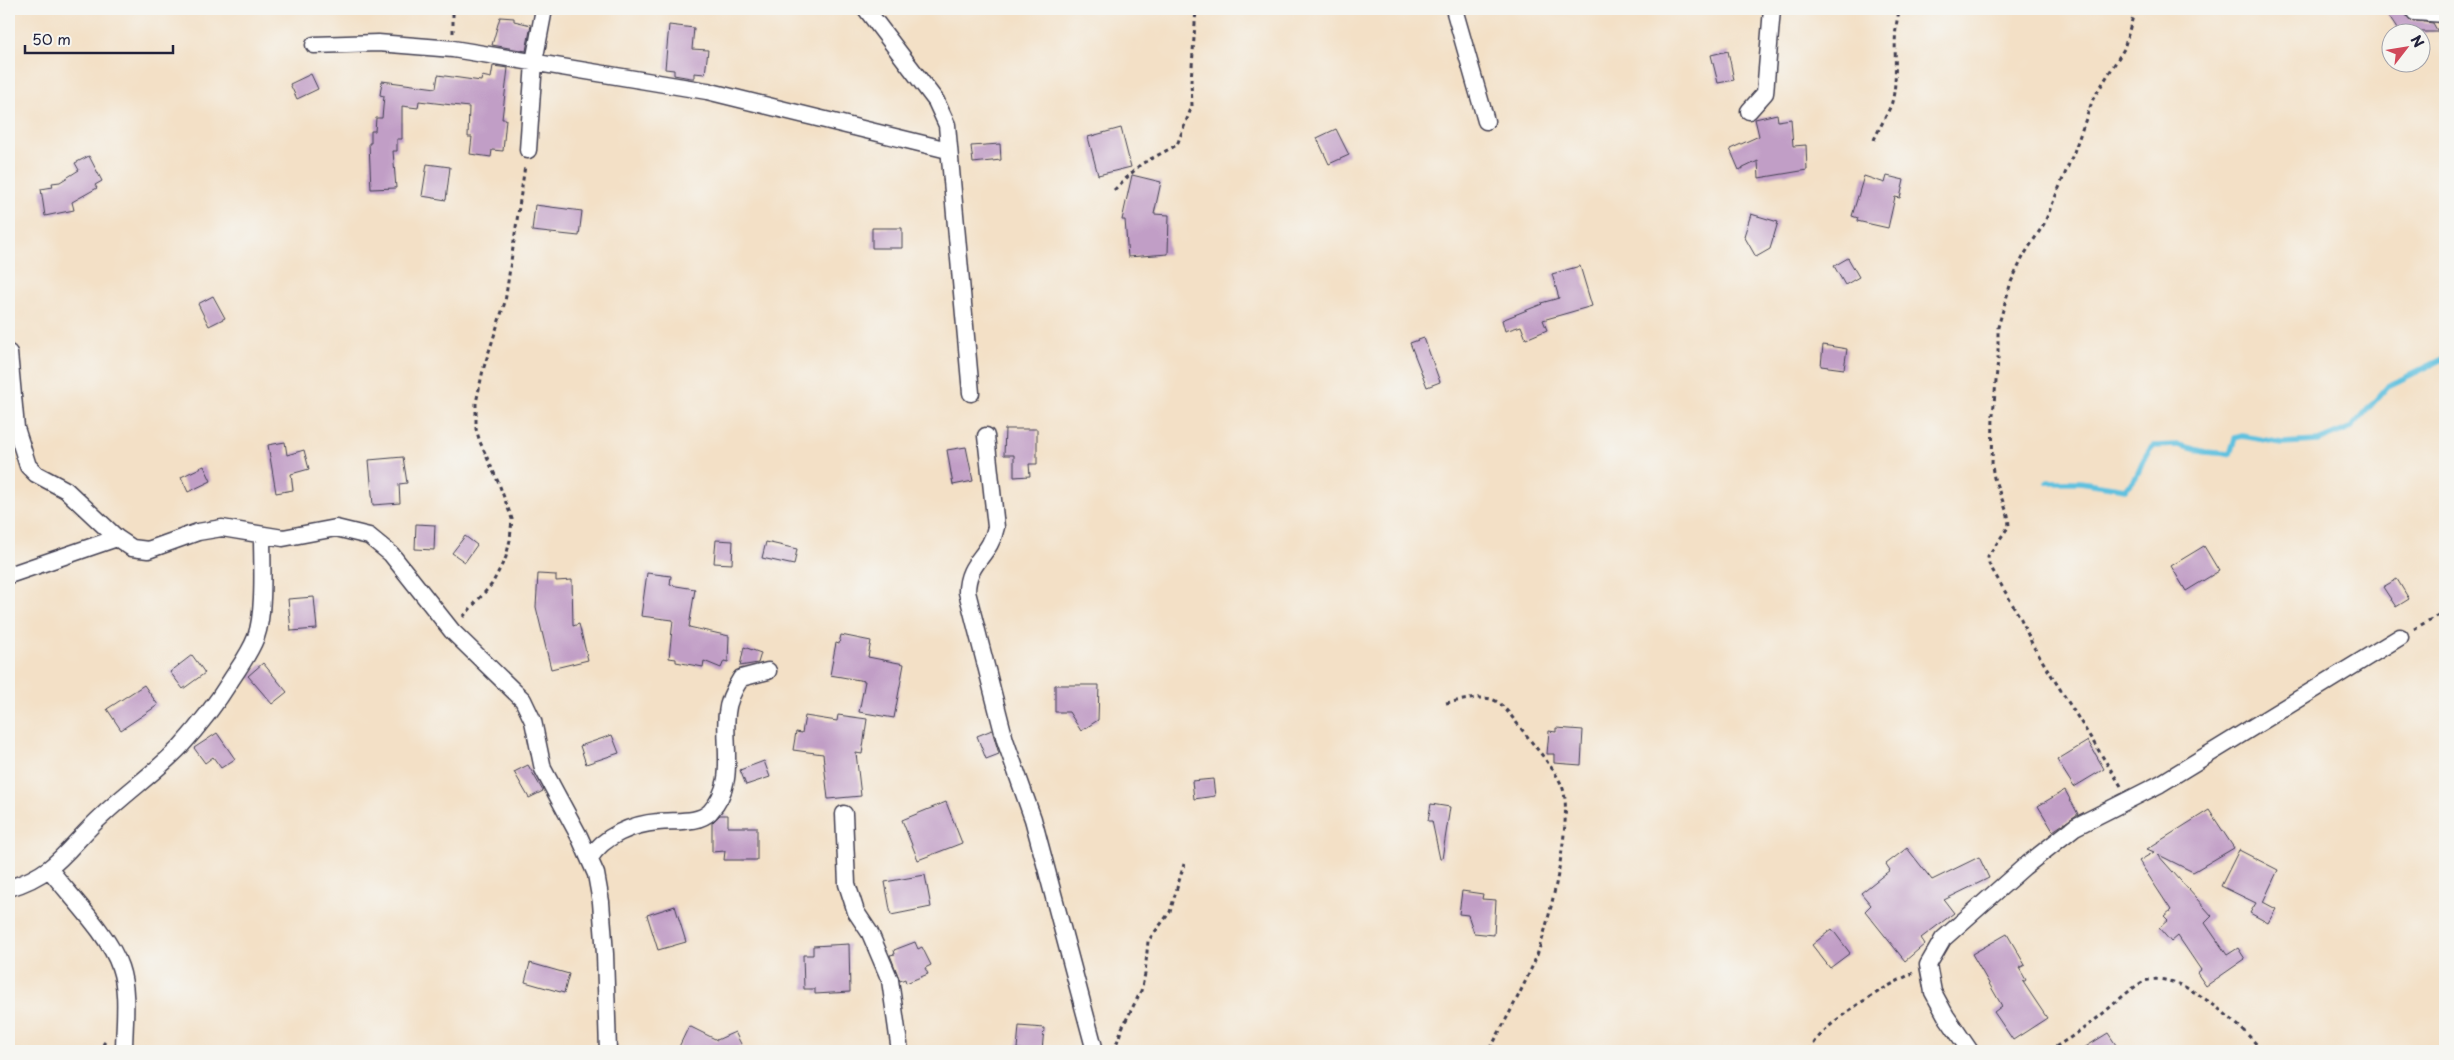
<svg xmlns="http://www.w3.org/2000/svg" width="2454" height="1060" viewBox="0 0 2454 1060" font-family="'Playpen Sans',sans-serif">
<rect width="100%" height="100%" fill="#f6f6f2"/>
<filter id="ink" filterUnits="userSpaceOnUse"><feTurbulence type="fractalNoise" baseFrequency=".02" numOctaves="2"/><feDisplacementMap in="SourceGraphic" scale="10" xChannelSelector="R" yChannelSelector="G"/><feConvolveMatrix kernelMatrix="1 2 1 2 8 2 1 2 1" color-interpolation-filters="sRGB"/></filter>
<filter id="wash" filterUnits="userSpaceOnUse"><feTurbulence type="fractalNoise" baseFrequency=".0096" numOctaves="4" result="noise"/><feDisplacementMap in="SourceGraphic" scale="20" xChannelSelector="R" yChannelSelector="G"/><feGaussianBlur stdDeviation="1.12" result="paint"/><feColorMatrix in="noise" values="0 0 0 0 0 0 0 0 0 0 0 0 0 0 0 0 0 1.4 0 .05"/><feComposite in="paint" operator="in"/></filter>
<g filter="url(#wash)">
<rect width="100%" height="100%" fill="#f3e0c6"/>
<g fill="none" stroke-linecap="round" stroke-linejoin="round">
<!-- stream -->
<path stroke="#61c1df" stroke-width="5.5" d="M 2048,482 L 2080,482 L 2125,489 C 2143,475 2138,462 2153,446 L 2178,445 L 2205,452 L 2230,454 L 2235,438 L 2242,436 L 2282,443 L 2318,441 L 2352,427 L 2388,386 L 2443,359 L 2445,360"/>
</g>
<g id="blocks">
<!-- building -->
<path fill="#c19ec6" d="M 2384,9 L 2403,9 L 2410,20 L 2433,23 L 2438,32 L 2399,32 Z
M 500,17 L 514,18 L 514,21 L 531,25 L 526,51 L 492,45 Z
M 669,25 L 694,28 L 692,49 L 708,50 L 705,74 L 694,73 L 694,78 L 691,78 L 674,75 L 674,70 L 665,69 Z
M 1728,51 L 1734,80 L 1718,83 L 1711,55 Z
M 493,66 L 508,68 L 502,119 L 506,119 L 503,151 L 492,150 L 491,157 L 470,154 L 472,137 L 468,137 L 469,107 L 419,101 L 418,108 L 402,106 L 402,139 L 397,139 L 397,151 L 393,151 L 396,188 L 371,189 L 369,143 L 371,143 L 371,131 L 375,131 L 376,118 L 382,118 L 384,96 L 380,95 L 382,81 L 436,88 L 438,75 L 481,81 L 482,76 L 491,78 Z
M 311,74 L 318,89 L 297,99 L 290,84 Z
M 1777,114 L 1778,121 L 1791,119 L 1793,146 L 1806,145 L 1807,170 L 1759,178 L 1758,161 L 1739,170 L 1730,149 L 1759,136 L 1755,119 Z
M 1121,128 L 1131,167 L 1098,175 L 1088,137 Z
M 1336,129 L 1349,155 L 1329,164 L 1317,138 Z
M 1000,144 L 1001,160 L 973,163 L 971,146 Z
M 89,156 L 102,181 L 95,185 L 97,188 L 72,202 L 74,210 L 45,216 L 41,189 L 53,187 L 52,183 L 60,182 L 79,170 L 75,163 Z
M 427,164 L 450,167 L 446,200 L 422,196 Z
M 1132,175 L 1161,182 L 1154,214 L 1169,215 L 1168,254 L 1128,257 L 1125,220 L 1122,220 Z
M 1864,176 L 1885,183 L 1887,176 L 1904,180 L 1900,198 L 1895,197 L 1888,228 L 1857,221 L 1858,218 L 1852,216 Z
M 535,205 L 582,211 L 579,236 L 532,231 Z
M 1751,214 L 1778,222 L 1770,249 L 1756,257 L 1744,236 Z
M 872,228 L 902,228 L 902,248 L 872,248 Z
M 1848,258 L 1859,277 L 1845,285 L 1834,266 Z
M 1580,266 L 1592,306 L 1543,320 L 1547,330 L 1526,339 L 1521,326 L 1505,331 L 1502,320 L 1542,304 L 1541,303 L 1559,298 L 1552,274 Z
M 213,296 L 225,318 L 209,326 L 198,304 Z
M 1424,338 L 1440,382 L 1427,387 L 1410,343 Z
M 1823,345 L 1847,349 L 1844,369 L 1821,366 Z
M 1005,429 L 1037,429 L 1037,464 L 1029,464 L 1030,476 L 1014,477 L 1014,455 L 1004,455 Z
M 285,442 L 287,455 L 304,450 L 309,469 L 291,474 L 293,490 L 276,493 L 268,445 Z
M 966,447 L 973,481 L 953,485 L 947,450 Z
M 403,457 L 407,483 L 399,484 L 400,503 L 373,505 L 369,460 Z
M 204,466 L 211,481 L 188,492 L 181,477 Z
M 416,524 L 435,525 L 434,550 L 415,549 Z
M 465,536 L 477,545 L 465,562 L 452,553 Z
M 716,540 L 733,541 L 732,564 L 714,563 Z
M 766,542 L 797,549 L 794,565 L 762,558 Z
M 2204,546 L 2219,571 L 2186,591 L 2171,566 Z
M 647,573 L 671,576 L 670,585 L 695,589 L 689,627 L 729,636 L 728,662 L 724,661 L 721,668 L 704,661 L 703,667 L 676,662 L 676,659 L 669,658 L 673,620 L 641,616 Z
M 538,574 L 556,575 L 556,581 L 572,580 L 573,626 L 579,624 L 588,660 L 551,669 L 536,607 Z
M 2397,579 L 2409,599 L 2396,607 L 2383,587 Z
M 314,597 L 317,629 L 291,631 L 288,599 Z
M 841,635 L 871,641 L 868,657 L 904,664 L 894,718 L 859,712 L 865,681 L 830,675 L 836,643 L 839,644 Z
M 744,647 L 761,653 L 758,663 L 740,666 Z
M 192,655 L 205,673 L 183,689 L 170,672 Z
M 263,663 L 287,692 L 272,704 L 248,676 Z
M 144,685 L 158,705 L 121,730 L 107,709 Z
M 1055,685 L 1099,685 L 1098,720 L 1081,731 L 1069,712 L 1055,712 Z
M 838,715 L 867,719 L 862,754 L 856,753 L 861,796 L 828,799 L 823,754 L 793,750 L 796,732 L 802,733 L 805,716 L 837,721 Z
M 1556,728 L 1583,730 L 1581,765 L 1554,763 L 1554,754 L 1547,754 L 1549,731 L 1556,732 Z
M 992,730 L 999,754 L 986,759 L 977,736 Z
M 217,733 L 235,759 L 221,768 L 213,757 L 205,763 L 194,748 Z
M 612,735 L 619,753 L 586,764 L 580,746 Z
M 2088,741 L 2104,769 L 2074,787 L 2057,760 Z
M 764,761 L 770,777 L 746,785 L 740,770 Z
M 528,765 L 543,791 L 529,798 L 514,772 Z
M 1213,779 L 1215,796 L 1194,799 L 1192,781 Z
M 2065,790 L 2078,814 L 2053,831 L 2038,806 Z
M 946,802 L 962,843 L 918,860 L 902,820 Z
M 1431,804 L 1450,807 L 1442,859 L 1440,859 L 1432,821 L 1428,821 Z
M 2209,810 L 2234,848 L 2193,872 L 2157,854 L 2212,916 L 2205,923 L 2227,955 L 2238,948 L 2245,959 L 2206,986 L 2197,973 L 2201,970 L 2178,936 L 2171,942 L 2159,928 L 2168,920 L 2164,916 L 2171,910 L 2139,861 L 2154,852 L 2147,849 Z
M 720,815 L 728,815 L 728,827 L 757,827 L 757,860 L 724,860 L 725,851 L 712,852 L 712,823 Z
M 1907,848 L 1932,880 L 1979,857 L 1989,878 L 1944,900 L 1954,913 L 1921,938 L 1925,944 L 1905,961 L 1865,911 L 1871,905 L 1861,893 L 1890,870 L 1886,864 Z
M 2239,850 L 2278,870 L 2263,902 L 2276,909 L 2268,923 L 2250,913 L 2256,903 L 2221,886 Z
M 925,875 L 931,907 L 891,915 L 885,882 Z
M 1462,891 L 1483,894 L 1482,899 L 1496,900 L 1494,935 L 1474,933 L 1468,915 L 1459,914 Z
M 675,906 L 686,942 L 658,950 L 647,915 Z
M 1832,929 L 1850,953 L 1830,968 L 1812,945 Z
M 2007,934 L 2025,965 L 2019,968 L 2026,980 L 2023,982 L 2047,1018 L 2013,1040 L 1994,1012 L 2002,1006 L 1972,954 Z
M 915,942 L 918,949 L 922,947 L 931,965 L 925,968 L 928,974 L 906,983 L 905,979 L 900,981 L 890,955 L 895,954 L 894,950 Z
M 849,944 L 850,992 L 815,994 L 815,989 L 804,989 L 803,955 L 813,955 L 813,946 Z
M 530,963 L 569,974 L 564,993 L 525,982 Z
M 689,1026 L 717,1040 L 735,1032 L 742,1046 L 734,1049 L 738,1051 L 677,1051 Z
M 1019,1026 L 1044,1028 L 1042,1051 L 1017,1049 Z
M 2108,1033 L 2120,1051 L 2079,1051 Z"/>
</g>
</g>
<g filter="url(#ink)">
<use href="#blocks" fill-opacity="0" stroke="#413e50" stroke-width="1"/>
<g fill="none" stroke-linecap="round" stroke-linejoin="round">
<!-- street casing -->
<g stroke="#413e50" stroke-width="19">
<path id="street" d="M 866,9 L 936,101 L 947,125 L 971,393
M 1454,9 L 1486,121
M 2413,9 L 2415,12 L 2445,14
M 314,45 L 378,43 L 453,49 L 707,91 L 948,150
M 1749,111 L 1765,93 L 1772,9
M 528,150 L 534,62 L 544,9
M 9,353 L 16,428 L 28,466 L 36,474 L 66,490 L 117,538 L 132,548 L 148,550 L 198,532 L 222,528 L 283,538 L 336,528 L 369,536 L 391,554 L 452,631 L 523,700 L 533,721 L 543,769 L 579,836 L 596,874 L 601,902 L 605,954 L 608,1051
M 986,436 L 996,527 C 990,557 967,561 967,592 L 1005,740 L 1033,819 L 1095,1051
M 9,575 L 117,538
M 844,814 L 847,884 L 856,912 L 870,933 L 890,980 L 900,1051
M 590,858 C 603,836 633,824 658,822 C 675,820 698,824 710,812 C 737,783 723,748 727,713 C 728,700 734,689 741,678 L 768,671
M 50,870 C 70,896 110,936 120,967 C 129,993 124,1024 124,1051
M 9,888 C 59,873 67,847 103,815 C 127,792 157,771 180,747 C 199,726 216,704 231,680 C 240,666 250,653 256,637 C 265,612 262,563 262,535
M 1970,1051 L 1946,1016 L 1933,992 L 1928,965 L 1943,939 L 2024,867 L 2075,827 L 2160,784 L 2400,637"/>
</g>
<!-- path -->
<path stroke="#413e50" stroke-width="3" stroke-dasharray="4 4" stroke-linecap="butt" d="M 453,33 L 453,9
M 1874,140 C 1879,128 1888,114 1892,102 C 1900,71 1890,38 1900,9
M 1114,190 L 1141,164 L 1177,145 L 1192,106 L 1191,81 L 1196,9
M 463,617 L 492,584 L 506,557 L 510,540 L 512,519 L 499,484 L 480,442 L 476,429 L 476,403 L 483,370 L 505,302 L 525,166
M 2414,629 L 2445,611
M 1446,703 C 1500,693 1494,695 1527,736 C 1539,752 1554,768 1562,786 C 1575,815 1548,930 1535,960 C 1522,991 1505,1021 1489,1051
M 2121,786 L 2033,646 L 2021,619 L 1989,564 L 1988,556 L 2009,526 L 2008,515 L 1994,478 L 1992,466 L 1993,415 L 1998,359 L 1998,327 L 2011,282 L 2024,255 L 2044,224 L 2074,152 L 2093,99 L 2124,49 L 2135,9
M 98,1051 L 105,1042
M 1114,1051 L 1122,1028 L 1141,991 L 1145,974 L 1148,941 L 1170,912 L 1184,864
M 1810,1051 C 1821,1022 1885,987 1913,973
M 2049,1051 C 2065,1041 2081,1031 2096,1019 C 2108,1010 2132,986 2145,981 C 2179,968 2243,1026 2262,1051"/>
<!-- street -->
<use href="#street" stroke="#fff" stroke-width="16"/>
</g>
</g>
<!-- margin -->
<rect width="2454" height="1060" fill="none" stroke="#f6f6f2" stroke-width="30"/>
<!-- north arrow -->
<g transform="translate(2406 48) rotate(59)"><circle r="24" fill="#f6f6f2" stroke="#a1a1a9"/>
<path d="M0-4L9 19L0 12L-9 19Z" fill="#d1495b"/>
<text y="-8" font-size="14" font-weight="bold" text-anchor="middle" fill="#22223b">N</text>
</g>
<!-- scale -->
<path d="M25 45v8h148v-8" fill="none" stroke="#22223b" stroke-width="2.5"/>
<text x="32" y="45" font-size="15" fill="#22223b" stroke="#f6f6f2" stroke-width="4" paint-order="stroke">50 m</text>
</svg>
